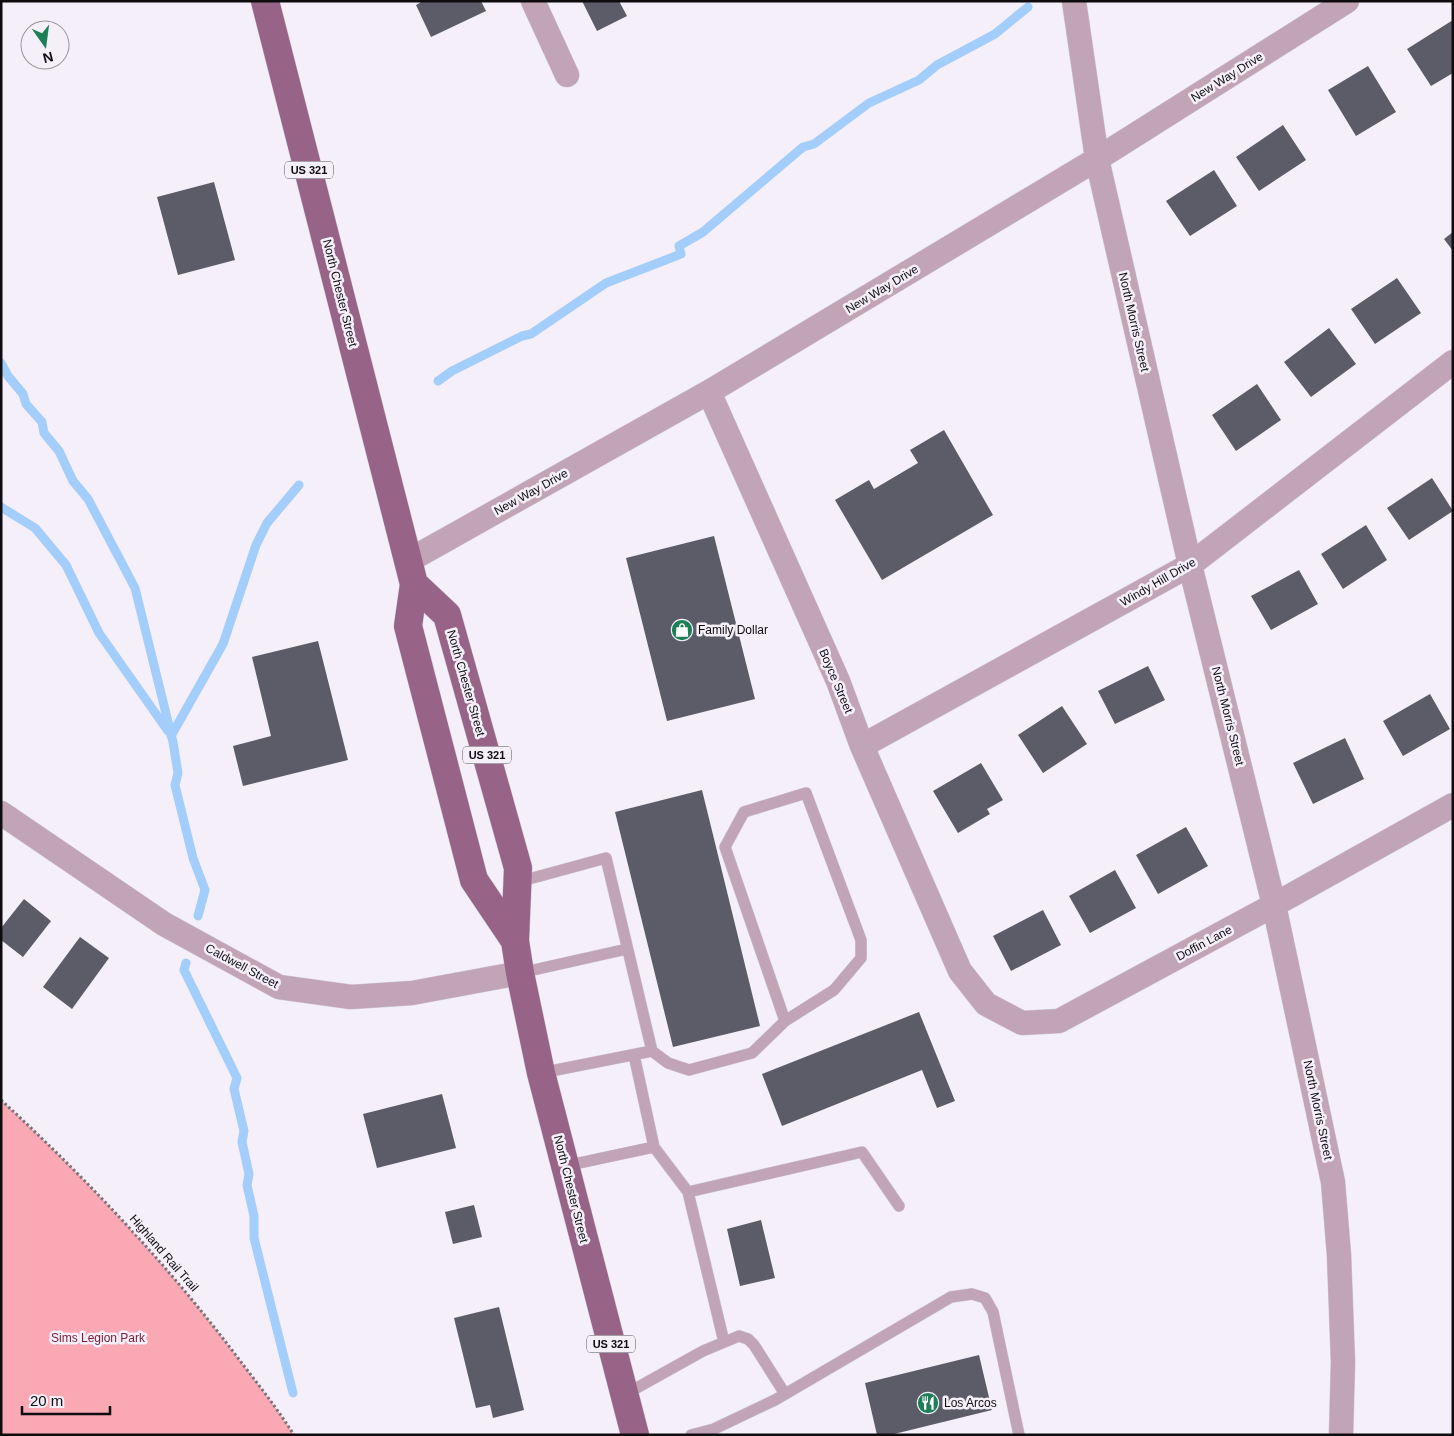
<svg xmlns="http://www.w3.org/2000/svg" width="1454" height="1436" viewBox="0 0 1454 1436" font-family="Arial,sans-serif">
<rect width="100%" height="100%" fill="#f5effa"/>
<!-- green -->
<path fill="#f9a8b4" d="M 1,1100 C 88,1180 167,1264 238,1358 C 257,1383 277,1408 294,1435 L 1,1435 Z"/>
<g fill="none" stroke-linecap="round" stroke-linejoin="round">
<!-- stream -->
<path stroke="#a3cdfa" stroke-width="9" d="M 1,363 L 8,376 L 23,394 L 26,404 L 42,422 L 44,433 L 59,451 L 73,481 L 88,499 L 135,588 L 173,742 L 178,773 L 175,785 L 193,858 L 205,890 L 198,916
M 438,381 L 452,371 L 522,336 L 531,334 L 606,283 L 681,254 L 679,246 L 703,232 L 803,147 L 814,144 L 869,103 L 919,80 L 937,65 L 995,34 L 1028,7
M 1,507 L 35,528 L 66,565 L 99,633 L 168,731
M 171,736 L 223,644 L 256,545 L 267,523 L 299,485
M 186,963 L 184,970 L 237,1078 L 234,1089 L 244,1131 L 242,1142 L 249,1174 L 247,1185 L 254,1216 L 254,1238 L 293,1393"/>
</g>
<!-- building -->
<path fill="#5b5c67" d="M 423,1 L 481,1 L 486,11 L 431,37 L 416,5 Z
M 582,1 L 619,1 L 627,16 L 597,31 Z
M 1453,20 L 1453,73 L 1431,86 L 1407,49 Z
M 1368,66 L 1396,112 L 1356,136 L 1328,90 Z
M 1283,125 L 1306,160 L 1259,191 L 1236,157 Z
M 1214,170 L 1237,206 L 1190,236 L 1166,201 Z
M 214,182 L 235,260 L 178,275 L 157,197 Z
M 1453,232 L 1453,251 L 1444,239 Z
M 1397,278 L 1421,313 L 1375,344 L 1351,309 Z
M 1329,328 L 1356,364 L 1311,397 L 1284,362 Z
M 1257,384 L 1281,420 L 1236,451 L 1212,415 Z
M 944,430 L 993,515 L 882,580 L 835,500 L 869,480 L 874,489 L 918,463 L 910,450 Z
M 1432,478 L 1453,511 L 1409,540 L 1387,508 Z
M 1366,525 L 1387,560 L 1343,589 L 1321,554 Z
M 714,536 L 755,699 L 667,721 L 626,558 Z
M 1299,570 L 1318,604 L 1271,630 L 1251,596 Z
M 318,641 L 348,760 L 243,786 L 233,746 L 271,736 L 252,657 Z
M 1148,666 L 1165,700 L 1115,724 L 1098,691 Z
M 1430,694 L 1450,729 L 1403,756 L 1383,721 Z
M 1062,706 L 1087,744 L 1043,773 L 1018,735 Z
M 1345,738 L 1364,779 L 1313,804 L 1293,763 Z
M 981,763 L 1003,800 L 987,809 L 990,814 L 958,833 L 933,791 Z
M 702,790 L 760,1026 L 673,1047 L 615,812 Z
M 1186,827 L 1208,866 L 1158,894 L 1136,855 Z
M 1115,870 L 1136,908 L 1090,933 L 1069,896 Z
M 24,899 L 51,921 L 23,957 L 1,940 L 1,928 Z
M 1043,910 L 1061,945 L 1011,971 L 993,936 Z
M 80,937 L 109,958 L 72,1009 L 43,987 Z
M 919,1012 L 955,1101 L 937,1108 L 922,1070 L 782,1126 L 762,1074 Z
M 442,1094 L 456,1148 L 377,1168 L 363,1114 Z
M 474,1205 L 482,1237 L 453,1244 L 445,1212 Z
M 761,1220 L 775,1278 L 740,1286 L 727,1229 Z
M 499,1307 L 524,1410 L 493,1418 L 490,1405 L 476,1408 L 454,1318 Z
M 979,1355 L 992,1410 L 890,1435 L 877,1435 L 865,1383 Z"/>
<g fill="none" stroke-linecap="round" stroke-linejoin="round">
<!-- lane casing -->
<g stroke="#d0cbd4" stroke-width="12">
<path id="lane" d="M 518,882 L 606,858 L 652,1051 L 541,1073
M 520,973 L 627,949
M 652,1051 L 668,1063 L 689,1070 L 752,1053 L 785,1021 L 834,990 L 861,958 L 861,940 L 806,793 L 744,812 L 725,847 L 785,1021
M 634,1055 L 654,1147
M 565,1166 L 654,1147 L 688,1192 L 724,1342
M 688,1192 L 862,1152 L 899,1206
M 624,1395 L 703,1351 L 739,1336 L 748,1339 L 754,1345 L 785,1394
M 691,1435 L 714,1429 L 775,1400 L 951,1297 L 972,1294 L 985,1298 L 993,1312 L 1019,1435"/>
</g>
<!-- street casing -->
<g stroke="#d0cbd4" stroke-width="25">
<path id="street" d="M 533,1 L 567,75
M 1074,1 L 1097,159 L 1190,565 L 1274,905 L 1333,1182 L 1339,1255 L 1343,1362 L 1341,1435
M 709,392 L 838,681 L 862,746 L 960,971 L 986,1004 L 1022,1023 L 1059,1021 L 1274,905 L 1453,805
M 408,561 L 709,392 L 1097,159 L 1347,1
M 862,746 L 1190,565 L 1453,362
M 1,813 L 164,924 L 279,987 L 351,997 L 412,993 L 520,973"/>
</g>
<!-- primary casing -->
<g stroke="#d0cbd4" stroke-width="29">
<path id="primary" d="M 265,1 L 414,584 L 408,626 L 474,880 L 515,941
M 414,584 L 447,615 L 518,868 L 515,941 L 520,973 L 541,1073 L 635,1435"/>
</g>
<!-- path -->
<path stroke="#77737a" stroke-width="3" stroke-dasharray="2.5 2.5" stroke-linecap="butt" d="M 1,1100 C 88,1180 167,1264 238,1358 C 257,1383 277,1408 294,1435"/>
<!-- lane -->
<use href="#lane" stroke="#c2a4b7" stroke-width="11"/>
<!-- street -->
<use href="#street" stroke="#c2a4b7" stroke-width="24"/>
<!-- primary -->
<use href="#primary" stroke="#976386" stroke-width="28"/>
</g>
<!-- icons -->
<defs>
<g id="shop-disc" transform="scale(1.125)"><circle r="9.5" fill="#1d7f57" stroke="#f5effa"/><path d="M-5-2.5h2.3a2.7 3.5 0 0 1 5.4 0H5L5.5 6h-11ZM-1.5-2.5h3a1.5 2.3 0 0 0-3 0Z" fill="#fff"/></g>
<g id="restaurant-disc" transform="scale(1.125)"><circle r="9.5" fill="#1d7f57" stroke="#f5effa"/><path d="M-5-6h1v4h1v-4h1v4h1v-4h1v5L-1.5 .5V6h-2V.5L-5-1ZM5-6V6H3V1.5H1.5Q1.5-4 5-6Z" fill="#fff"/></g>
</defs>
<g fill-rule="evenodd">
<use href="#shop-disc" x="682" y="630"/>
<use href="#restaurant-disc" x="928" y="1403"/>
</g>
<g text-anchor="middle" stroke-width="5" stroke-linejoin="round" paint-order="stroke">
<!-- shield labels -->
<g fill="#f5effa" stroke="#535056" stroke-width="1">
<rect x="285" y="161.5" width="48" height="17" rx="4"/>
<rect x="463" y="746.5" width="48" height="17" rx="4"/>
<rect x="587" y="1335.5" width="48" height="17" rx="4"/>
</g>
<g font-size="11" font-weight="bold" fill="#0e0c0f">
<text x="309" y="174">US 321</text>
<text x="487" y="759">US 321</text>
<text x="611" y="1348">US 321</text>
</g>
<!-- street labels -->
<g font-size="12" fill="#0e0c0f" stroke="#f5effa">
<text transform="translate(1227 77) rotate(-32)" y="4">New Way Drive</text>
<text transform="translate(882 289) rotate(-31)" y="4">New Way Drive</text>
<text transform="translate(340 293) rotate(76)" y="4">North Chester Street</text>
<text transform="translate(1134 322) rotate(77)" y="4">North Morris Street</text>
<text transform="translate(531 492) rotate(-29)" y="4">New Way Drive</text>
<text transform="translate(1158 582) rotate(-30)" y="4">Windy Hill Drive</text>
<text transform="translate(836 681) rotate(67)" y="4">Boyce Street</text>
<text transform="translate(466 683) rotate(74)" y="4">North Chester Street</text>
<text transform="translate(1228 716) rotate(76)" y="4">North Morris Street</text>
<text transform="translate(1204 943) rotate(-28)" y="4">Doffin Lane</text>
<text transform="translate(242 966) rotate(28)" y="4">Caldwell Street</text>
<text transform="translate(1318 1110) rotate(78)" y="4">North Morris Street</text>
<text transform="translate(571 1189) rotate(76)" y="4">North Chester Street</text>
<text transform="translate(164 1253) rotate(49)" y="4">Highland Rail Trail</text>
</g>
<!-- poi labels -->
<g font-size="12" fill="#0e0c0f" stroke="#f5effa" text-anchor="start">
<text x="698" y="634">Family Dollar</text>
<text x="944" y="1407">Los Arcos</text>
</g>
<!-- park labels -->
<g font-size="12" fill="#781b35" stroke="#f5effa">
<text x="98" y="1342">Sims Legion Park</text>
</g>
</g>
<!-- border -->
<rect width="1454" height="1436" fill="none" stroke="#0e0c0f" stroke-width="5"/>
<!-- north arrow -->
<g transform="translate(45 45) rotate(166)"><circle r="24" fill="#f5effa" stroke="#99949c"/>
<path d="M0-4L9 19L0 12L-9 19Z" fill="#1d7f57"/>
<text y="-8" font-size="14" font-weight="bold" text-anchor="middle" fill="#0e0c0f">N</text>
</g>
<!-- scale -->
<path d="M22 1406v8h88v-8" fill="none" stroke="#0e0c0f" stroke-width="2.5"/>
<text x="30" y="1406" font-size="15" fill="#0e0c0f" stroke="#f5effa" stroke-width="4" paint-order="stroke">20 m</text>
</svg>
